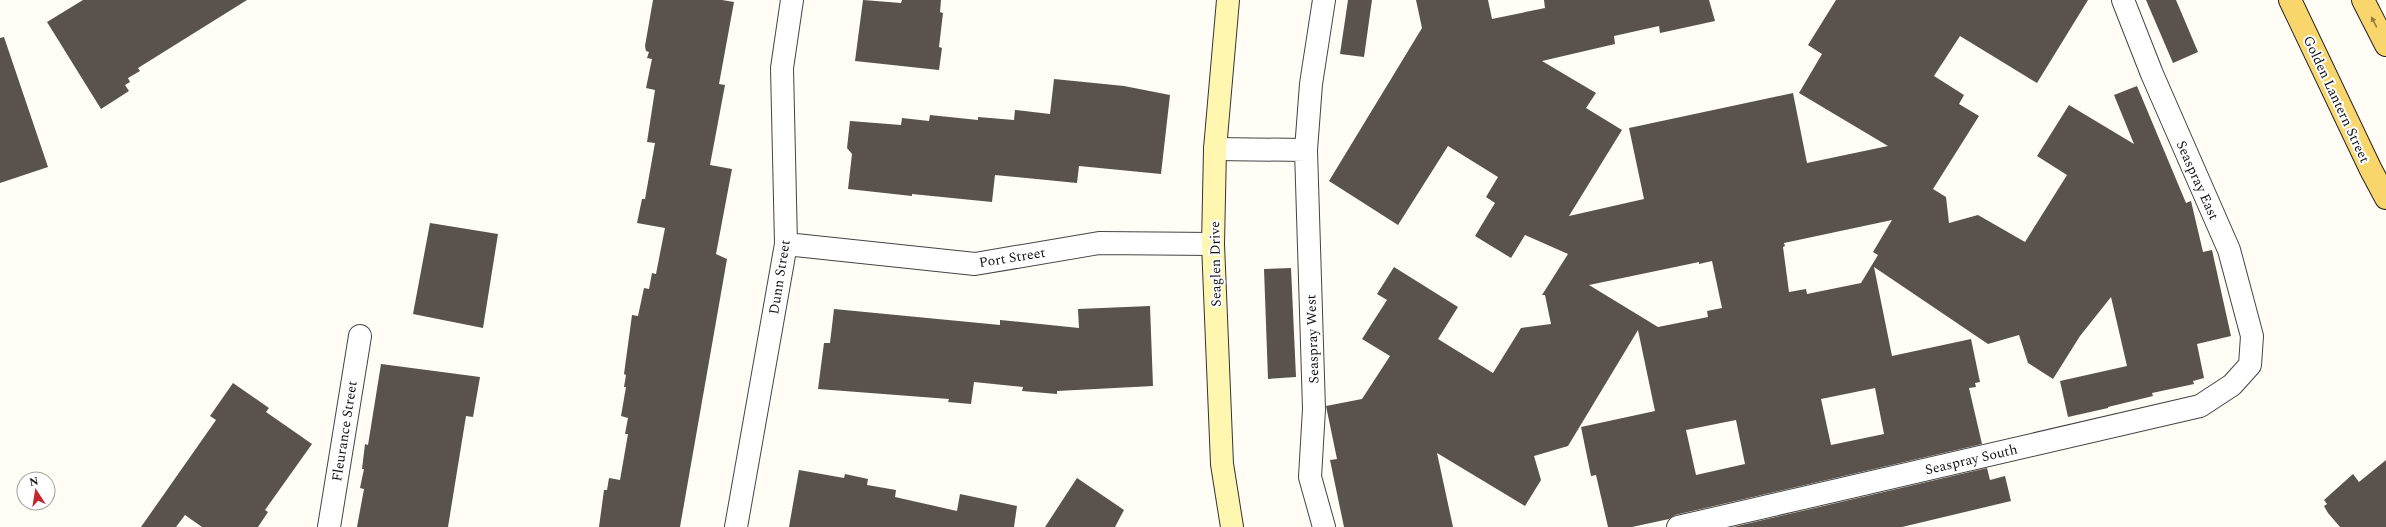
<svg xmlns="http://www.w3.org/2000/svg" width="2386" height="527" viewBox="0 0 2386 527" font-family="Spectral,serif">
<rect width="100%" height="100%" fill="#fffdf5"/>
<!-- building -->
<path fill="#5a524d" fill-rule="evenodd" d="M 83,0 L 247,0 L 138,68 L 140,71 L 128,78 L 130,82 L 125,85 L 129,91 L 101,109 L 47,22 Z
M 653,0 L 722,0 L 734,2 L 719,84 L 725,85 L 710,165 L 732,169 L 716,254 L 727,259 L 680,527 L 599,527 L 604,490 L 607,490 L 609,478 L 620,480 L 628,434 L 625,434 L 628,418 L 621,416 L 626,387 L 624,387 L 626,375 L 624,374 L 632,315 L 638,316 L 644,288 L 649,289 L 652,273 L 656,274 L 665,228 L 637,223 L 642,199 L 645,199 L 655,143 L 647,142 L 655,90 L 646,88 L 652,59 L 647,58 L 649,52 L 646,51 L 645,46 Z
M 863,0 L 901,3 L 902,0 L 941,0 L 940,12 L 943,13 L 939,47 L 942,48 L 939,70 L 855,61 Z
M 1348,0 L 1372,0 L 1364,57 L 1340,54 Z
M 1416,0 L 1488,0 L 1492,19 L 1545,8 L 1544,0 L 1709,0 L 1715,21 L 1660,33 L 1659,26 L 1614,36 L 1615,44 L 1542,61 L 1596,93 L 1586,108 L 1622,130 L 1569,216 L 1644,199 L 1629,128 L 1793,93 L 1807,163 L 1888,146 L 1799,93 L 1822,54 L 1808,45 L 1836,0 L 2088,0 L 2037,83 L 1960,36 L 1934,76 L 1964,95 L 1959,104 L 1979,116 L 1933,189 L 1946,197 L 1949,223 L 1978,215 L 2025,242 L 2067,175 L 2037,156 L 2069,105 L 2134,144 L 2114,95 L 2137,86 L 2186,203 L 2191,201 L 2203,252 L 2212,250 L 2231,336 L 2197,344 L 2204,378 L 2193,381 L 2194,384 L 2152,393 L 2153,396 L 2108,407 L 2108,408 L 2068,417 L 2060,381 L 2127,366 L 2111,297 L 2080,336 L 2053,379 L 2028,363 L 2019,335 L 1988,344 L 1874,267 L 1892,356 L 1971,339 L 1980,382 L 1975,383 L 1976,387 L 1969,388 L 1982,444 L 1675,515 L 1669,519 L 1632,527 L 1608,527 L 1596,475 L 1591,476 L 1581,427 L 1655,411 L 1638,330 L 1568,446 L 1534,456 L 1541,480 L 1525,506 L 1437,453 L 1453,527 L 1344,527 L 1330,460 L 1337,459 L 1326,406 L 1362,399 L 1390,356 L 1362,339 L 1387,300 L 1377,294 L 1394,267 L 1458,307 L 1438,339 L 1493,373 L 1521,328 L 1551,324 L 1545,295 L 1542,295 L 1568,254 L 1525,235 L 1511,258 L 1475,236 L 1495,203 L 1486,197 L 1498,177 L 1448,146 L 1398,225 L 1329,181 L 1422,28 ZM 1892,220 L 1873,252 L 1878,255 L 1861,283 L 1807,294 L 1806,289 L 1789,292 L 1783,247 L 1785,246 L 1784,243 ZM 1712,261 L 1722,308 L 1707,311 L 1708,317 L 1658,327 L 1589,285 L 1699,262 L 1699,264 ZM 1875,388 L 1884,434 L 1831,445 L 1821,399 ZM 1736,420 L 1745,464 L 1696,475 L 1686,430 Z
M 2146,0 L 2176,0 L 2198,52 L 2173,63 Z
M 4,37 L 48,167 L 0,183 L 0,38 Z
M 1054,79 L 1124,86 L 1170,95 L 1161,174 L 1079,166 L 1077,183 L 995,175 L 992,202 L 912,194 L 912,196 L 848,189 L 852,154 L 847,148 L 850,121 L 901,125 L 902,118 L 929,121 L 930,115 L 978,120 L 978,117 L 1014,120 L 1015,110 L 1050,114 Z
M 430,223 L 498,234 L 483,328 L 413,314 Z
M 1291,268 L 1296,377 L 1268,379 L 1264,269 Z
M 1150,306 L 1153,386 L 1057,391 L 1057,394 L 1022,391 L 1023,387 L 974,382 L 971,404 L 948,402 L 949,399 L 818,389 L 824,343 L 830,343 L 834,309 L 1000,325 L 1000,320 L 1079,328 L 1078,309 Z
M 381,364 L 480,377 L 473,417 L 466,416 L 448,527 L 357,527 L 364,489 L 360,488 L 364,469 L 362,469 L 365,444 L 368,445 Z
M 233,383 L 269,408 L 266,412 L 312,444 L 265,510 L 268,512 L 258,527 L 202,527 L 185,515 L 176,527 L 141,527 L 216,420 L 210,416 Z
M 2386,460 L 2386,527 L 2340,527 L 2328,513 L 2324,506 L 2327,504 L 2324,500 L 2353,474 L 2359,482 Z
M 1987,468 L 1990,480 L 2005,476 L 2011,501 L 1902,527 L 1733,527 Z
M 799,470 L 844,478 L 845,474 L 868,479 L 867,485 L 896,490 L 895,497 L 957,511 L 960,494 L 1017,506 L 1014,527 L 789,527 Z
M 1077,478 L 1124,510 L 1115,527 L 1045,527 Z"/>
<g fill="none" stroke-linecap="round" stroke-linejoin="round">
<!-- street casing -->
<g stroke="#444" stroke-width="24">
<path id="street" d="M 1215,149 L 1306,150
M 786,244 L 975,264 L 1099,243 L 1213,244
M 329,527 L 360,336
M 736,527 L 786,244 L 782,68 L 792,0
M 1324,527 L 1310,477 L 1314,409 L 1306,150 L 1311,84 L 1324,0
M 1678,527 L 2200,406 L 2232,385 L 2250,365 L 2252,336 L 2229,250 L 2152,74 L 2123,0"/>
</g>
<!-- secondary casing -->
<g stroke="#333" stroke-width="24">
<path id="secondary" d="M 1228,0 L 1215,149 L 1213,244 L 1222,464 L 1232,527"/>
</g>
<!-- primary casing -->
<g stroke="#222" stroke-width="24">
<path id="primary" d="M 2290,0 L 2371,170 L 2386,198
M 2363,0 L 2386,45"/>
</g>
<!-- street -->
<use href="#street" stroke="#fff" stroke-width="22"/>
<!-- secondary -->
<use href="#secondary" stroke="#fff6b0" stroke-width="22"/>
<!-- primary -->
<use href="#primary" stroke="#f9d66b" stroke-width="22"/>
</g>
<!-- one-way arrows -->
<defs><path id="oneway-solid" d="M-6-.8H1V-3.2L6.5 0L1 3.2V.8H-6Z"/></defs>
<use fill="#917d42" href="#oneway-solid" transform="translate(2374 22) rotate(-117)"/>
<g text-anchor="middle" stroke-width="4" stroke-linejoin="round" paint-order="stroke">
<!-- street labels -->
<g font-size="14" fill="#111" stroke="#fff">
<text transform="translate(2337 99) rotate(65)" y="5">Golden Lantern Street</text>
<text transform="translate(2198 180) rotate(66)" y="5">Seaspray East</text>
<text transform="translate(1012 257) rotate(-9)" y="5">Port Street</text>
<text transform="translate(1215 264) rotate(-91)" y="5">Seaglen Drive</text>
<text transform="translate(779 277) rotate(-81)" y="5">Dunn Street</text>
<text transform="translate(1312 339) rotate(-92)" y="5">Seaspray West</text>
<text transform="translate(344 431) rotate(-81)" y="5">Fleurance Street</text>
<text transform="translate(1971 459) rotate(-13)" y="5">Seaspray South</text>
</g>
</g>
<!-- north arrow -->
<g transform="translate(36 491) rotate(348)"><circle r="19" fill="#ffffff" stroke="#a0a0a0"/>
<path d="M0-3L7 15L0 10L-7 15Z" fill="#c4262e"/>
<text y="-6" font-size="11" font-weight="bold" text-anchor="middle" fill="#111111">N</text>
</g>
</svg>
